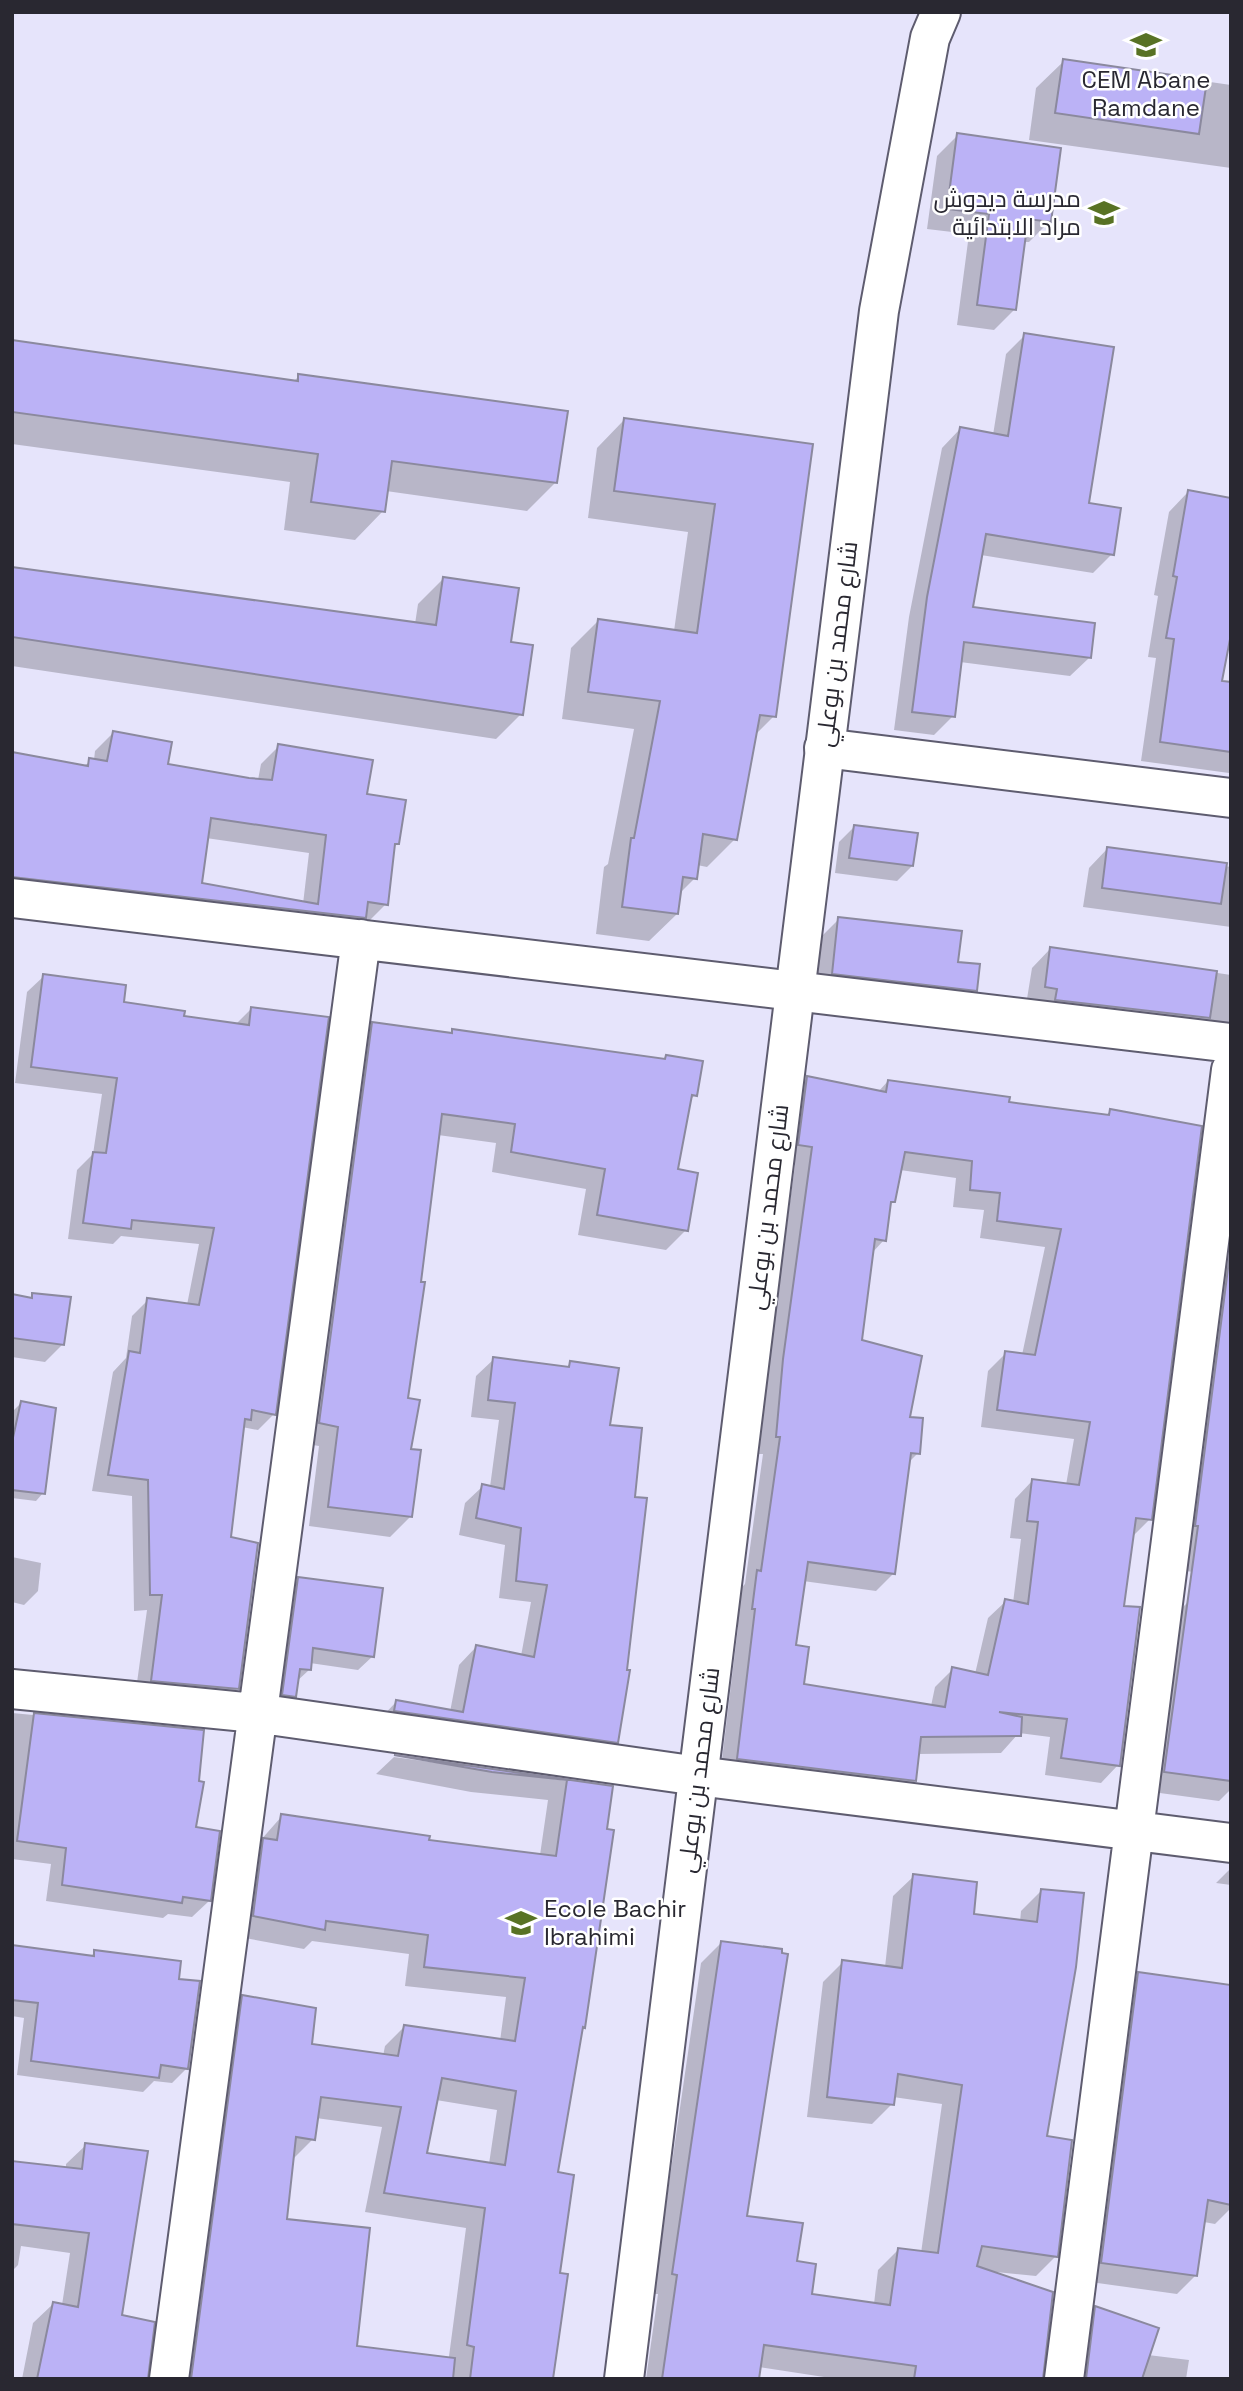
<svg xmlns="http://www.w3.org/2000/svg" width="1243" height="2391" viewBox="0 0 1243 2391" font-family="'Space Grotesk',Cairo,sans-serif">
<rect width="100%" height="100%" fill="#e6e4fb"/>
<!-- shadow -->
<path fill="#0003" fill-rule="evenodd" d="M 1064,61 L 1231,85 L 1231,168 L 1029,140 L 1036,88 Z
M 958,135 L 1050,221 L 1029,242 L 1024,242 L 1015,309 L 994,330 L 957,325 L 969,234 L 927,229 L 937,156 Z
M 1025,335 L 1087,504 L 1112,554 L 1093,573 L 981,555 L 971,608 L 1089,658 L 1070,676 L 960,662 L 953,716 L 934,735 L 894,730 L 909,617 L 942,448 L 960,429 L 993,435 L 1006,354 Z
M 12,343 L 293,382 L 299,376 L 556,482 L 527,511 L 386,491 L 383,511 L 355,540 L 284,530 L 290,482 L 12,444 Z
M 624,420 L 811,446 L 774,716 L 754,736 L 735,839 L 707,867 L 697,865 L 695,878 L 679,894 L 677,914 L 649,941 L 596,934 L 604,867 L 608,864 L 634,729 L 562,719 L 571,648 L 598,621 L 674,631 L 688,532 L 588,518 L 597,448 Z
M 1188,492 L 1220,683 L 1231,684 L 1229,773 L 1141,761 L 1156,658 L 1148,657 L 1158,596 L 1154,595 L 1169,512 Z
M 12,568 L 415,624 L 418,604 L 444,578 L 509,643 L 521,714 L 496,739 L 12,666 Z
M 113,733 L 166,766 L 258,780 L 261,764 L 279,746 L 365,795 L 397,844 L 393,848 L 386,904 L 368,922 L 12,895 L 12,753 L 83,766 L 94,760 L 95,751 ZM 206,838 L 309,853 L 303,904 L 200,884 Z
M 854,827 L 912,866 L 897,881 L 835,873 L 839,842 Z
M 1108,848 L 1231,867 L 1231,927 L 1083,907 L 1089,868 Z
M 839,919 L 957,964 L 975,990 L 953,1012 L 811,995 L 817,941 Z
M 1051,948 L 1231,975 L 1231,1052 L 1026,1005 L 1032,968 Z
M 44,976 L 122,1003 L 182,1018 L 235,1025 L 252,1008 L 274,1414 L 258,1430 L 242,1427 L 229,1539 L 237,1689 L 221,1705 L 135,1697 L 147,1610 L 134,1611 L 132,1496 L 92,1491 L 113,1372 L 126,1358 L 132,1316 L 148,1300 L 187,1305 L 199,1244 L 121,1236 L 113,1244 L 68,1239 L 77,1170 L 93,1154 L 102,1094 L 15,1083 L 27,992 Z
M 373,1024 L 448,1035 L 453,1030 L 663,1060 L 667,1057 L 695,1095 L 689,1101 L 676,1171 L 686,1230 L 666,1250 L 578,1235 L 586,1189 L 492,1172 L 496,1143 L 438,1135 L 406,1399 L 410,1517 L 390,1537 L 309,1526 L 319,1446 L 300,1443 L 353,1044 Z
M 807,1078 L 878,1092 L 888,1081 L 1007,1104 L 1105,1116 L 1111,1111 L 1150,1519 L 1131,1538 L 1122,1607 L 1118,1765 L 1101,1783 L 1045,1775 L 1050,1737 L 1019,1733 L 1001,1753 L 918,1754 L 915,1781 L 897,1798 L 720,1776 L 738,1627 L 735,1626 L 740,1589 L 745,1584 L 763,1454 L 759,1454 L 766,1378 L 795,1165 L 781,1162 L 790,1096 ZM 900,1170 L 956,1178 L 953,1207 L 984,1210 L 980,1238 L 1045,1247 L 1022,1355 L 1006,1353 L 988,1371 L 981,1427 L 1074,1439 L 1066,1485 L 1032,1481 L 1015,1499 L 1010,1538 L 1021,1539 L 1013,1603 L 1006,1601 L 988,1618 L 975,1674 L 953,1669 L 935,1687 L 931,1706 L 802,1686 L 794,1647 L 803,1581 L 876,1591 L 894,1573 L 908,1463 L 918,1453 L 908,1418 L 860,1341 L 871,1254 L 884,1240 L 889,1206 L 893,1201 Z
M 1231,1150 L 1231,1570 L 1225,1576 L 1178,1570 Z
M 33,1294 L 63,1344 L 45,1362 L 12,1357 L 12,1295 L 29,1299 Z
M 494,1359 L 566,1368 L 571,1363 L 608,1426 L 633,1499 L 617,1742 L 599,1759 L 379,1720 L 396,1702 L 450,1712 L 459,1665 L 476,1647 L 521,1656 L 531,1602 L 499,1598 L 505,1545 L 459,1535 L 465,1503 L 483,1486 L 490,1487 L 499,1420 L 471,1417 L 476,1376 Z
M 21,1403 L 43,1493 L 36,1501 L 12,1498 L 12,1419 L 14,1410 Z
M 12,1557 L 41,1563 L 38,1591 L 24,1605 L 12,1602 Z
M 299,1579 L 373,1656 L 358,1670 L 310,1663 L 309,1670 L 296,1682 L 294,1696 L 280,1710 L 269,1709 L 284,1594 Z
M 1188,1602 L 1231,1610 L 1231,1789 L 1219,1801 L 1145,1791 L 1168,1622 Z
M 12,1713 L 203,1731 L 194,1828 L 209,1901 L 192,1917 L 168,1914 L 163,1918 L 46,1901 L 51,1864 L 12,1859 Z
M 394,1757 L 611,1787 L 584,2027 L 580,2030 L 556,2174 L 558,2275 L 551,2379 L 446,2379 L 466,2228 L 365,2212 L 382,2127 L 316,2118 L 313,2139 L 292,2160 L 285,2220 L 355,2347 L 394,2379 L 175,2379 L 223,2016 L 243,1996 L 310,2046 L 383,2056 L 385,2046 L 405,2026 L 500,2041 L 506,1997 L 405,1986 L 409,1954 L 312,1941 L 304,1949 L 234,1936 L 244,1859 L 282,1816 L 427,1842 L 540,1855 L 548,1800 L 471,1792 L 376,1774 ZM 436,2100 L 497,2110 L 489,2164 L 425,2155 Z
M 1231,1868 L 1231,1885 L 1216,1883 Z
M 914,1876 L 972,1915 L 1020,1922 L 1021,1911 L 1041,1891 L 1045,2138 L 1056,2256 L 1036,2276 L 986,2271 L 1041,2379 L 837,2379 L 759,2367 L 758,2379 L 646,2379 L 658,2294 L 653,2294 L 701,1963 L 721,1943 L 745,2217 L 795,2263 L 810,2296 L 874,2304 L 878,2270 L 898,2250 L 921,2253 L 942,2104 L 893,2097 L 892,2104 L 872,2124 L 807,2117 L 823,1982 L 843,1962 L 885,1967 L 893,1896 Z
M 12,1947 L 90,1957 L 95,1952 L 177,1980 L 187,2068 L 172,2083 L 154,2081 L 143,2092 L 17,2075 L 24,2018 L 12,2016 Z
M 1139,1974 L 1231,2037 L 1231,2208 L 1215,2224 L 1204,2222 L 1196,2275 L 1177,2294 L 1083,2281 L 1120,1993 Z
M 86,2145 L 120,2317 L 146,2379 L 22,2379 L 33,2323 L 53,2304 L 62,2305 L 70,2253 L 21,2246 L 18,2265 L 12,2271 L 12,2162 L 66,2169 L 66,2164 Z
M 1096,2308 L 1148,2355 L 1189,2360 L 1186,2379 L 1068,2379 L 1076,2328 Z"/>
<!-- building -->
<path fill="#bbb2f6" stroke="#8b899e" stroke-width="2" fill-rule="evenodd" d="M 1063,59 L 1207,80 L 1199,134 L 1055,113 Z
M 957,133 L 1061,148 L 1051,222 L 1028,219 L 1016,310 L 977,305 L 989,214 L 947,209 Z
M 1024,333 L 1114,347 L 1089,503 L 1121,508 L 1114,555 L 986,534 L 973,607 L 1095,623 L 1091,658 L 964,642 L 955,717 L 912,712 L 927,597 L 960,427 L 1008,436 Z
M 12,340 L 298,381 L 298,374 L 568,411 L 557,483 L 392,461 L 385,512 L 311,502 L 318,454 L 12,412 Z
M 624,418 L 813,444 L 776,717 L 760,715 L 737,840 L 703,834 L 697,879 L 683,877 L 678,914 L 622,907 L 631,838 L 634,838 L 660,701 L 588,692 L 598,619 L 697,633 L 715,504 L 614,491 Z
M 1188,490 L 1231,498 L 1231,634 L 1222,681 L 1231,682 L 1231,752 L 1160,742 L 1174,639 L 1166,638 L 1177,577 L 1173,576 Z
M 12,567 L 436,625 L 443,577 L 519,588 L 511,642 L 533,645 L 523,715 L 12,637 Z
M 113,731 L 172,742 L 168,764 L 249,778 L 272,780 L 278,744 L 373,760 L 367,794 L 406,800 L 399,844 L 395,844 L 388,905 L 368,902 L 366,918 L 12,877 L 12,752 L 88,766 L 89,758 L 107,761 ZM 211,818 L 326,835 L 318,904 L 202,883 Z
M 854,825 L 918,833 L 913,866 L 849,858 Z
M 1107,847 L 1227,863 L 1221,904 L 1102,888 Z
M 838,917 L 962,931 L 958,962 L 980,964 L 977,991 L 832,974 Z
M 1050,947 L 1217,971 L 1210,1018 L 1055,1000 L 1057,989 L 1045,987 Z
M 43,974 L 126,985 L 124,1002 L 185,1011 L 184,1016 L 249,1025 L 251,1007 L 329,1017 L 276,1415 L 252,1410 L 251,1420 L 245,1419 L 231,1537 L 258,1543 L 239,1689 L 151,1681 L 162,1595 L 150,1595 L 148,1480 L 108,1475 L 129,1351 L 140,1353 L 147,1298 L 199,1305 L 214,1228 L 132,1220 L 131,1229 L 83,1223 L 93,1152 L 106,1153 L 117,1078 L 31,1067 Z
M 372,1022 L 452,1033 L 452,1029 L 665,1059 L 666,1055 L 703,1061 L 697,1096 L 692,1095 L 678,1169 L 698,1173 L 688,1231 L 597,1215 L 605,1169 L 511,1152 L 515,1124 L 442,1114 L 421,1282 L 425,1282 L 408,1398 L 420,1400 L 411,1449 L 421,1450 L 412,1517 L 328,1507 L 338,1427 L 319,1423 Z
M 807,1076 L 886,1092 L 888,1080 L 1010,1097 L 1009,1102 L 1109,1115 L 1110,1109 L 1202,1126 L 1152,1520 L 1136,1518 L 1124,1606 L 1140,1607 L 1120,1766 L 1061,1758 L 1067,1719 L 999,1712 L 1022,1717 L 1021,1736 L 921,1737 L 916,1781 L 737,1759 L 755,1609 L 752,1609 L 757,1570 L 761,1571 L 780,1437 L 776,1437 L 783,1359 L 812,1147 L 798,1145 ZM 905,1152 L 972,1161 L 970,1190 L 1000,1193 L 997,1221 L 1061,1229 L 1035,1355 L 1005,1351 L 997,1410 L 1090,1422 L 1079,1485 L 1032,1479 L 1027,1521 L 1038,1522 L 1028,1604 L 1005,1599 L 988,1675 L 952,1667 L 945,1707 L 804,1684 L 809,1647 L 796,1645 L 808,1562 L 895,1574 L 911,1453 L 920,1454 L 923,1418 L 910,1417 L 922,1356 L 862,1340 L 875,1239 L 886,1241 L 891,1202 L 895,1202 Z
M 1231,1245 L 1231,1781 L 1164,1772 L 1198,1526 L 1195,1526 Z
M 32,1293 L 71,1297 L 64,1345 L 12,1338 L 12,1294 L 32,1298 Z
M 493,1357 L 569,1367 L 570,1361 L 619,1368 L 610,1425 L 642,1428 L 635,1497 L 647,1498 L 627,1670 L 630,1670 L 618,1743 L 394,1711 L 396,1700 L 463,1712 L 476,1645 L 534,1657 L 547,1585 L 516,1581 L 521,1528 L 476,1518 L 482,1484 L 504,1489 L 515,1403 L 488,1400 Z
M 21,1401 L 56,1408 L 45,1494 L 12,1490 L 12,1442 Z
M 298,1577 L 383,1588 L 374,1657 L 313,1648 L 311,1670 L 300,1669 L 296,1697 L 282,1695 Z
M 34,1713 L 204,1730 L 199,1781 L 204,1782 L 196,1827 L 220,1831 L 211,1901 L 183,1897 L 182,1903 L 62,1885 L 66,1848 L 17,1841 Z
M 394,1755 L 613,1786 L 607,1829 L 614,1830 L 585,2028 L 583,2027 L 558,2172 L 574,2175 L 560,2273 L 568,2274 L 553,2379 L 470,2379 L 474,2347 L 467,2345 L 485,2208 L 384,2193 L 401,2107 L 321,2097 L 315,2140 L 296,2137 L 287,2219 L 370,2228 L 357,2346 L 455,2358 L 453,2379 L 191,2379 L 242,1995 L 316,2008 L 312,2044 L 398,2056 L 404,2025 L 515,2041 L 525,1978 L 424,1967 L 428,1935 L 326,1921 L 325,1930 L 253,1916 L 263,1838 L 277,1840 L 281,1814 L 430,1836 L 429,1840 L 556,1856 L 567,1780 L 492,1772 ZM 442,2078 L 516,2091 L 505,2165 L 427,2153 Z
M 913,1874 L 977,1882 L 974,1914 L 1037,1922 L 1041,1889 L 1084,1893 L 1076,1967 L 1047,2136 L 1072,2140 L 1058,2257 L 982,2246 L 977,2266 L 1053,2292 L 1043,2379 L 914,2379 L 916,2366 L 764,2345 L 759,2379 L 662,2379 L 677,2275 L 672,2274 L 721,1941 L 782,1949 L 782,1953 L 788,1954 L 747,2216 L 803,2223 L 797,2261 L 816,2264 L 812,2294 L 890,2305 L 898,2248 L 938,2253 L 962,2085 L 898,2074 L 894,2105 L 827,2097 L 842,1960 L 902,1968 Z
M 12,1945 L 94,1956 L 94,1950 L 181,1961 L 179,1979 L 200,1981 L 188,2069 L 161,2065 L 159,2078 L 31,2061 L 38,2003 L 12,2000 Z
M 1138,1972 L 1231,1985 L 1231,2205 L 1208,2200 L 1197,2276 L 1101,2263 Z
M 85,2143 L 148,2151 L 122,2315 L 155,2322 L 148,2379 L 37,2379 L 53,2302 L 78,2307 L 89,2233 L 12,2224 L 12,2161 L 82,2169 Z
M 1095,2306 L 1159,2328 L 1142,2379 L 1086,2379 Z"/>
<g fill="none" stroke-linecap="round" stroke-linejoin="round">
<!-- street casing -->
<g stroke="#5e5c6f" stroke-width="42">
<path id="street" d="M 824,748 L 1231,798
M 12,898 L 1231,1043
M 12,1689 L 256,1713 L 698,1776 L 1231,1843
M 169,2379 L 361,939
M 1064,2379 L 1231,1070"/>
</g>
<!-- primary casing -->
<g stroke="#5e5c6f" stroke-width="42">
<path id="primary" d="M 624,2379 L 879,311 L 930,38 L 941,12"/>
</g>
<!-- street -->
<use href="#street" stroke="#fff" stroke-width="38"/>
<!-- primary -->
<use href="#primary" stroke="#fff" stroke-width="38"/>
</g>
<!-- icons -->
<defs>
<g id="school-bare" transform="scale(2.415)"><path d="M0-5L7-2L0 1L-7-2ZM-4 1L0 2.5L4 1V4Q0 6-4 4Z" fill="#587224" stroke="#fff" stroke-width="2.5" paint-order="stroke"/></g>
</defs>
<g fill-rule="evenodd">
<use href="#school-bare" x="1146" y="45"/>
<use href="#school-bare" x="1104" y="213"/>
<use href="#school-bare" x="521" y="1923"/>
</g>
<g text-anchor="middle" stroke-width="5" stroke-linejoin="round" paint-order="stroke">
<!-- poi labels -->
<g font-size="24" fill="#292831" stroke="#fff">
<text x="1146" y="88">CEM Abane<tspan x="1146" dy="28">Ramdane</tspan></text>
<text x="1081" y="207" text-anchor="end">مدرسة ديدوش<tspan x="1081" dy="28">مراد الابتدائية</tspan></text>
<text x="544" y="1917" text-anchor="start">Ecole Bachir<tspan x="544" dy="28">Ibrahimi</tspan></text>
</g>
<!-- street labels -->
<g font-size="24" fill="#292831" stroke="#fff">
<text transform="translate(837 644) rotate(-83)" y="8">شارع محمد بن بوعلي</text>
<text transform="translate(768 1207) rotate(-83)" y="8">شارع محمد بن بوعلي</text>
<text transform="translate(699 1770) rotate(-83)" y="8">شارع محمد بن بوعلي</text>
</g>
</g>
<!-- border -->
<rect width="1243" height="2391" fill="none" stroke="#292831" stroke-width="28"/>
</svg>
